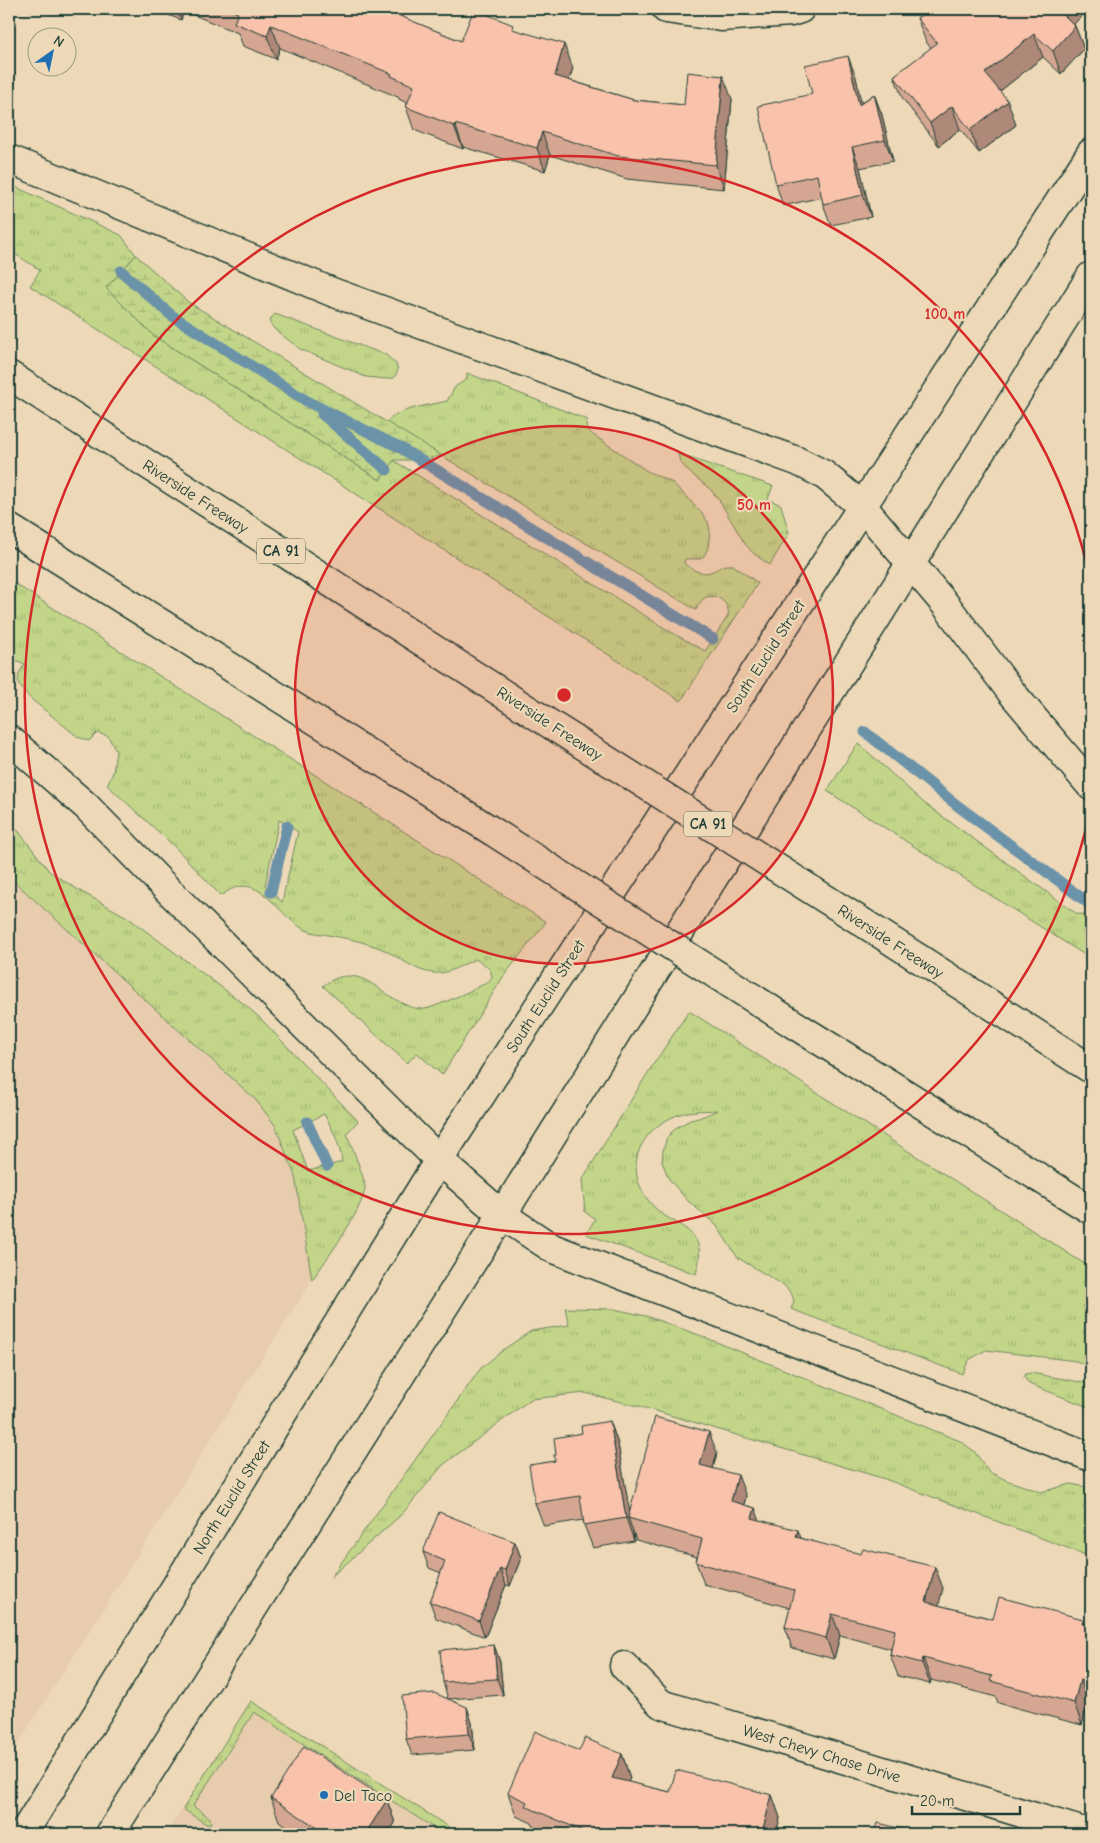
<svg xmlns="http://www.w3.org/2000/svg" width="1100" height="1843" viewBox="0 0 1100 1843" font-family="'Comic Neue',sans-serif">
<defs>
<pattern id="grass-tufts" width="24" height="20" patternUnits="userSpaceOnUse" patternTransform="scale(1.25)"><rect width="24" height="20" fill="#c2d589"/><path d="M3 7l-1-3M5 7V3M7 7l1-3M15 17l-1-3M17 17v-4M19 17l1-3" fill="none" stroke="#a6b877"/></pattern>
<pattern id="wetland-marsh" width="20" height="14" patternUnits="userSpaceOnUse" patternTransform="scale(1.25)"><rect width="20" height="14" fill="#c2d589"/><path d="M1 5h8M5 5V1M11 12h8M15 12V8" fill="none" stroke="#a6b877"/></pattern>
</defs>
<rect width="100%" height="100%" fill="#edd9b7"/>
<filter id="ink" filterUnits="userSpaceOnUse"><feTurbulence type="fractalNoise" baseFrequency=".02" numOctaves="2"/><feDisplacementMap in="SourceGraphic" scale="10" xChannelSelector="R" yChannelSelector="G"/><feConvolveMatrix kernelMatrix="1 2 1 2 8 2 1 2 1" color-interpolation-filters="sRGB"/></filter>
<g filter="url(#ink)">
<!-- built -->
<path fill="#e8ccae" d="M 9,877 L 255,1099 L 263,1108 L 275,1125 L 295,1176 L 312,1280 L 9,1758 Z
M 251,1701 L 460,1834 L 166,1834 Z"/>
<!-- grass -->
<path fill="url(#grass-tufts)" stroke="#70895e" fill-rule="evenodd" d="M 9,184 L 121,235 L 136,255 L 106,288 L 154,336 L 380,480 L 393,460 L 676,635 L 705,651 L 728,616 C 731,603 715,591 703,599 C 700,602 698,606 696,610 L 386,422 C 400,408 427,406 447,401 L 455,387 L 467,379 L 467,373 L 588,420 L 586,423 L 587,429 L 592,434 L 647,471 L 673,483 L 701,512 L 708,522 L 710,530 L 708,548 L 704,556 L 700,559 L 685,559 L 684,563 C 690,569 702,575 710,572 C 720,569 721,564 733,565 L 758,583 L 681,701 L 30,286 L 40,270 L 9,250 Z
M 275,314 L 386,355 L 396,364 L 398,370 L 394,378 L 386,379 L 366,377 L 300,349 L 274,329 L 269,321 Z
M 678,454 L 773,486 L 768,499 L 781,505 L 789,533 L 770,565 L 754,554 L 745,544 L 719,500 L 710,489 L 689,472 L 680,462 Z
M 9,580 L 546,922 L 503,977 L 442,1075 L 417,1053 L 407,1063 L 323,986 C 364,954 386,1009 424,1009 C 432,1009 479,987 488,982 L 492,977 C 491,967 484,964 475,959 C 465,964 451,972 440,973 C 416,975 398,954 377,947 C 361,941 345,938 328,935 C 321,934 312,933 306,930 C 275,916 259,865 221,896 L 174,846 L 107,785 L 113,773 L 116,751 L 108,736 L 97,733 L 89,741 L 78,737 L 31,699 L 18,684 L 19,673 L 25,664 L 18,661 L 9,661 ZM 279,820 L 298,832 L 282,902 L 265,886 Z
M 858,743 L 924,803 L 1077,914 L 1091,915 L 1091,959 L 827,791 Z
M 9,819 L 50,872 L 80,891 L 127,917 L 244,1004 L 261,1019 L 358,1121 L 347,1133 C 350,1144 366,1180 365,1188 C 363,1210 326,1260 312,1280 L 295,1176 L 275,1125 L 255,1099 L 9,877 ZM 324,1114 C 333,1130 340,1144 342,1162 L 308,1171 L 293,1130 Z
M 689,1011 L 1091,1268 L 1091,1367 L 1076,1361 L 986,1350 L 969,1360 L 962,1374 L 791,1309 L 794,1301 L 792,1295 L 785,1286 L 738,1258 L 716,1225 L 687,1200 L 669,1179 L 662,1162 L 663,1151 L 667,1137 L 676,1128 L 690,1120 L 699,1118 L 718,1110 C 706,1111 691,1110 680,1114 C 636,1130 621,1172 654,1207 C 666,1220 688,1225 696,1240 C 702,1251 699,1263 696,1274 L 586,1234 L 595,1219 L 585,1212 L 582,1180 L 649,1071 Z
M 565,1308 L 614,1309 L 646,1316 L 699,1335 L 960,1441 L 974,1451 L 989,1472 L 1006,1480 L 1041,1492 L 1071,1484 L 1091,1488 L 1091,1557 L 885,1479 L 649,1409 L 585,1393 L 531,1399 L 443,1465 L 402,1514 L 331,1577 L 481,1368 L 507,1347 L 531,1331 L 569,1325 Z
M 1031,1373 L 1091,1384 L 1091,1408 L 1029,1384 L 1024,1377 L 1025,1374 Z
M 251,1701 L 460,1834 L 443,1834 L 254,1712 L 193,1806 L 210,1818 L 211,1823 L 206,1824 L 183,1809 Z"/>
<!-- wetland -->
<path fill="url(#wetland-marsh)" stroke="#70895e" d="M 136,255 L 188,302 L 441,455 L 427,460 L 394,460 L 380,480 L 154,336 L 106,288 Z"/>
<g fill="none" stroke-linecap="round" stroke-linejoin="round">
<!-- stream -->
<path stroke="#6b92a9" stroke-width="11" d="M 121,271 L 171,315 L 310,403 L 399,447 L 713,639
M 322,414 L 387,470
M 865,732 L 958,806 L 1091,905
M 271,892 L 287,826
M 307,1122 L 327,1166"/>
<!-- minor casing -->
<g stroke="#1f3d34" stroke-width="31">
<path id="minor" d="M 666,9 L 721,17 L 791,12 L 800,9
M 624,1666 L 661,1704 L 1091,1834"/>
</g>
<!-- primary casing -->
<g stroke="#1f3d34" stroke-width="31">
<path id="primary" d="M 23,1834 L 439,1160 L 1091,153
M 110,1834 L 502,1215 L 1091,276"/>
</g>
<!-- motorway casing -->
<g stroke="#1f3d34" stroke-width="31">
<path id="motorway" d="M 9,159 L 332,292 L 797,461 L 823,474 L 862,506 L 945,604 L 1012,693 L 1091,786
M 9,375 L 553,726
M 9,528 L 492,831
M 9,739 L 86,806 L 166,888 L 439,1160 L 502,1215 L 552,1248 L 1091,1457
M 862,922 L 1091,1069
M 795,1025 L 1091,1210"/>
</g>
<!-- minor -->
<use href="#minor" stroke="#edd9b7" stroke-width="28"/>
<!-- primary -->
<use href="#primary" stroke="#edd9b7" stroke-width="28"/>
<!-- motorway -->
<use href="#motorway" stroke="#edd9b7" stroke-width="28"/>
<!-- motorway-bridge casing -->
<g stroke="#1f3d34" stroke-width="31" stroke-linecap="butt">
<path id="motorway-bridge" d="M 553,726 L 862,922
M 492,831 L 795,1025"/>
</g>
<!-- motorway-bridge -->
<use href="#motorway-bridge" stroke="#edd9b7" stroke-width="28"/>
</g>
<!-- wall -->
<path fill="#d5a793" stroke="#1f3d34" d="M 153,9 L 389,9 L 401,14 L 402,17 L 461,41 L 515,30 L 573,68 L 569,80 L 634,100 L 684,105 L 732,99 L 724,189 L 627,179 L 550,155 L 545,171 L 463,147 L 463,149 L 414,130 L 406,107 L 407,103 L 399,99 L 398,97 L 280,48 L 276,59 L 243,46 L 238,33 L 184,11 L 181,20 Z
M 930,9 L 1088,9 L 1074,24 L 1075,26 L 1084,49 L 1061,74 L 1043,57 L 1000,91 L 1016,125 L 979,153 L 960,129 L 939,146 L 903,99 L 894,76 L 931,48 L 926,42 L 917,18 Z
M 856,77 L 861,103 L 874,94 L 882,115 L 893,161 L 860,168 L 871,217 L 831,225 L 823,204 L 822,197 L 783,206 L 776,184 L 812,94 Z
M 610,1421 L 618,1444 L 629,1512 L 717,1453 L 713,1468 L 746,1496 L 744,1505 L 755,1508 L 759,1520 L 801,1538 L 943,1588 L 938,1605 L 993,1619 L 1083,1619 L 1085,1624 L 1091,1626 L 1091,1702 L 1088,1701 L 1082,1725 L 998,1703 L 996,1697 L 931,1680 L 930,1684 L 898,1676 L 890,1655 L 891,1649 L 840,1635 L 834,1659 L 792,1648 L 785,1627 L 790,1608 L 704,1584 L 696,1562 L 697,1557 L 636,1540 L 633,1531 L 634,1541 L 593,1548 L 584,1525 L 583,1520 L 544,1526 L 535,1503 L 555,1461 L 556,1455 L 582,1433 Z
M 515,1542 L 521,1558 L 510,1586 L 506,1585 L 485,1637 L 436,1618 L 430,1602 L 441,1573 L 429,1568 L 423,1552 Z
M 494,1645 L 500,1662 L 503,1695 L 448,1699 L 443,1682 Z
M 467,1707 L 472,1723 L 475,1750 L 412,1755 L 406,1739 Z
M 579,1751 L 622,1754 L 630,1778 L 628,1782 L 670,1792 L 772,1795 L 780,1818 L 776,1834 L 546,1834 L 534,1829 L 532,1823 L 516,1816 L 508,1793 Z
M 271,1798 L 387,1800 L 395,1823 L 388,1834 L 299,1834 L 279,1821 Z"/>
<!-- shaded-wall -->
<path fill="#ae8878" stroke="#1f3d34" d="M 177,9 L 183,9 L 184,11 L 181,20 Z
M 1058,9 L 1088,9 L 1067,32 Z
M 271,25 L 280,48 L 276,59 L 267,36 Z
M 1075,26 L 1084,49 L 1061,74 L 1053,51 Z
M 1034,34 L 1043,57 L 994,96 L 985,73 Z
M 564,44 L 573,68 L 563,99 L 555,76 Z
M 848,56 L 856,77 L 866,127 L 859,105 Z
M 723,76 L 732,99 L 724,189 L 716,165 Z
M 874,94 L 882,115 L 893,161 L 885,140 Z
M 1008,101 L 1016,125 L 979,153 L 970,130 Z
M 952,106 L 960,129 L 939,146 L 930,123 Z
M 455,124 L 463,147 L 463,149 L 454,126 Z
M 542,132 L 550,155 L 545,171 L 537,148 Z
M 852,147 L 860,168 L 871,217 L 863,195 Z
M 610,1421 L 618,1444 L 631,1519 L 628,1518 L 633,1531 L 634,1541 L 626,1518 Z
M 709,1432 L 717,1453 L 708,1487 L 700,1465 Z
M 738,1475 L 746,1496 L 739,1523 L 731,1501 Z
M 755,1508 L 763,1529 L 752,1518 Z
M 798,1530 L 806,1551 L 796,1537 Z
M 515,1542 L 521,1558 L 510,1586 L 505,1570 Z
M 935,1567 L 943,1588 L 934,1624 L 926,1602 Z
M 500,1569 L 506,1585 L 485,1637 L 479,1621 Z
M 832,1614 L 840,1635 L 834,1659 L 826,1638 Z
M 494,1645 L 500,1662 L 503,1695 L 497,1679 Z
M 923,1658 L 931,1680 L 930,1684 L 922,1663 Z
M 1080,1680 L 1088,1701 L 1082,1725 L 1074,1703 Z
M 467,1707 L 472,1723 L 475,1750 L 469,1734 Z
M 622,1754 L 630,1778 L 620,1801 L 612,1778 Z
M 772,1795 L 780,1818 L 776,1834 L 763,1834 L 762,1832 Z
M 387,1800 L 395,1823 L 388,1834 L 365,1834 Z"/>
<!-- building -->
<path fill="#f8c2ab" stroke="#1f3d34" d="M 228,9 L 389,9 L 401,14 L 400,16 L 461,41 L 474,9 L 513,25 L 512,29 L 564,44 L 555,76 L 634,100 L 684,105 L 687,72 L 723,76 L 716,165 L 618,156 L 542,132 L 537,148 L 455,124 L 454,126 L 406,107 L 414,86 L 391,76 L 392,74 L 271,25 L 267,36 L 234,23 L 238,13 Z
M 930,9 L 1059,9 L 1058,9 L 1075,26 L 1053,51 L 1034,34 L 985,73 L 1008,101 L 970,130 L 952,106 L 930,123 L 894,76 L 937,43 L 917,18 Z
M 848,56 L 859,105 L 874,94 L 885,140 L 852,147 L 863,195 L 823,204 L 817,175 L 776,184 L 758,106 L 812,94 L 805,65 Z
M 655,1417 L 709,1432 L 700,1465 L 738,1475 L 731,1501 L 755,1508 L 752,1518 L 798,1530 L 796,1537 L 861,1554 L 863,1549 L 935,1567 L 926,1602 L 993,1619 L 999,1597 L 1083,1619 L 1082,1623 L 1091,1626 L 1091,1683 L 1080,1680 L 1074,1703 L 990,1681 L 992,1676 L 923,1658 L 922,1663 L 890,1655 L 895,1630 L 832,1614 L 826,1638 L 785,1627 L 794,1590 L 696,1562 L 702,1539 L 628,1518 Z
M 610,1421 L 626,1518 L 584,1525 L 580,1496 L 535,1503 L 529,1465 L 555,1461 L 554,1455 L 556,1455 L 554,1438 L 582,1433 L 581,1426 Z
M 439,1512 L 515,1542 L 505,1570 L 500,1569 L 479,1621 L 430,1602 L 445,1561 L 423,1552 Z
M 494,1645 L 497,1679 L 443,1682 L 440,1650 Z
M 434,1693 L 467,1707 L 469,1734 L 406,1739 L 402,1696 Z
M 535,1731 L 579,1751 L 585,1738 L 622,1754 L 612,1778 L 670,1792 L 676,1770 L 772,1795 L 762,1832 L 772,1834 L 590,1834 L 525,1806 L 527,1802 L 508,1793 Z
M 304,1746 L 387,1800 L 365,1834 L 327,1834 L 271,1798 Z
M 878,1823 L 910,1831 L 909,1834 L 875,1834 Z"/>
</g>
<!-- distance rings -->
<circle cx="564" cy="695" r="269" fill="#d62828" fill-opacity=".12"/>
<g fill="none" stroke="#d62828" stroke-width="2.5">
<circle cx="564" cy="695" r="269"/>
<path d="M1091 807A539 539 0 1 1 1091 583"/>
</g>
<!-- markers -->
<circle fill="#1f6fb2" stroke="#edd9b7" stroke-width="2" cx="324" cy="1795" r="5"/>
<g text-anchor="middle" stroke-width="4.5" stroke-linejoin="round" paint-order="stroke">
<!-- shield labels -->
<g fill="#edd9b7" stroke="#5d6c5b" stroke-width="1">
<rect x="257" y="538.5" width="48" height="25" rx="4"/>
<rect x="684" y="811.5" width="48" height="25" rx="4"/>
</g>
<g font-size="15" font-weight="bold" fill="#1f3d34">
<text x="281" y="556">CA 91</text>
<text x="708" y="829">CA 91</text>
</g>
<!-- street labels -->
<g font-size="16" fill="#1f3d34" stroke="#edd9b7">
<text transform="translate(196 496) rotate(33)" y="6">Riverside Freeway</text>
<text transform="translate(765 656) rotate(-57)" y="6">South Euclid Street</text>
<text transform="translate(550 723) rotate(33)" y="6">Riverside Freeway</text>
<text transform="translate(891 941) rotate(33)" y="6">Riverside Freeway</text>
<text transform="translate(545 996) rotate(-57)" y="6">South Euclid Street</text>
<text transform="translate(231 1497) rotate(-58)" y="6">North Euclid Street</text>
<text transform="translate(822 1753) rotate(17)" y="6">West Chevy Chase Drive</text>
</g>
<!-- poi labels -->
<g font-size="16" fill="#1f3d34" stroke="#edd9b7" text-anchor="start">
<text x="334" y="1801">Del Taco</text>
</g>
</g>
<circle cx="564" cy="695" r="8" fill="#d62828" stroke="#edd9b7" stroke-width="2.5"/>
<g font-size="15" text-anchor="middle" font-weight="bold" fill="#d62828" stroke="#edd9b7" stroke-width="4.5" stroke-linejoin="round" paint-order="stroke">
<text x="945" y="319">100 m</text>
<text x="754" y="510">50 m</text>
</g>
<!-- margin -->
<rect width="1100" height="1843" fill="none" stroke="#edd9b7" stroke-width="30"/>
<rect x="15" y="15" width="1070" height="1813" fill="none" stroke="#1f3d34" stroke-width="2" filter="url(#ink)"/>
<!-- north arrow -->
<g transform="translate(52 52) rotate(33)"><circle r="24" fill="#edd9b7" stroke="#9b9b83"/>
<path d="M0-4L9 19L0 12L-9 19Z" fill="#1f6fb2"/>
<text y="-8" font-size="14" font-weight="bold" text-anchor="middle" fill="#1f3d34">N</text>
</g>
<!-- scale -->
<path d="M912 1806v8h108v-8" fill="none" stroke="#1f3d34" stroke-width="2.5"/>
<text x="920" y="1806" font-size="15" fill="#1f3d34" stroke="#edd9b7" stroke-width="4" paint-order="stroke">20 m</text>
</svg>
